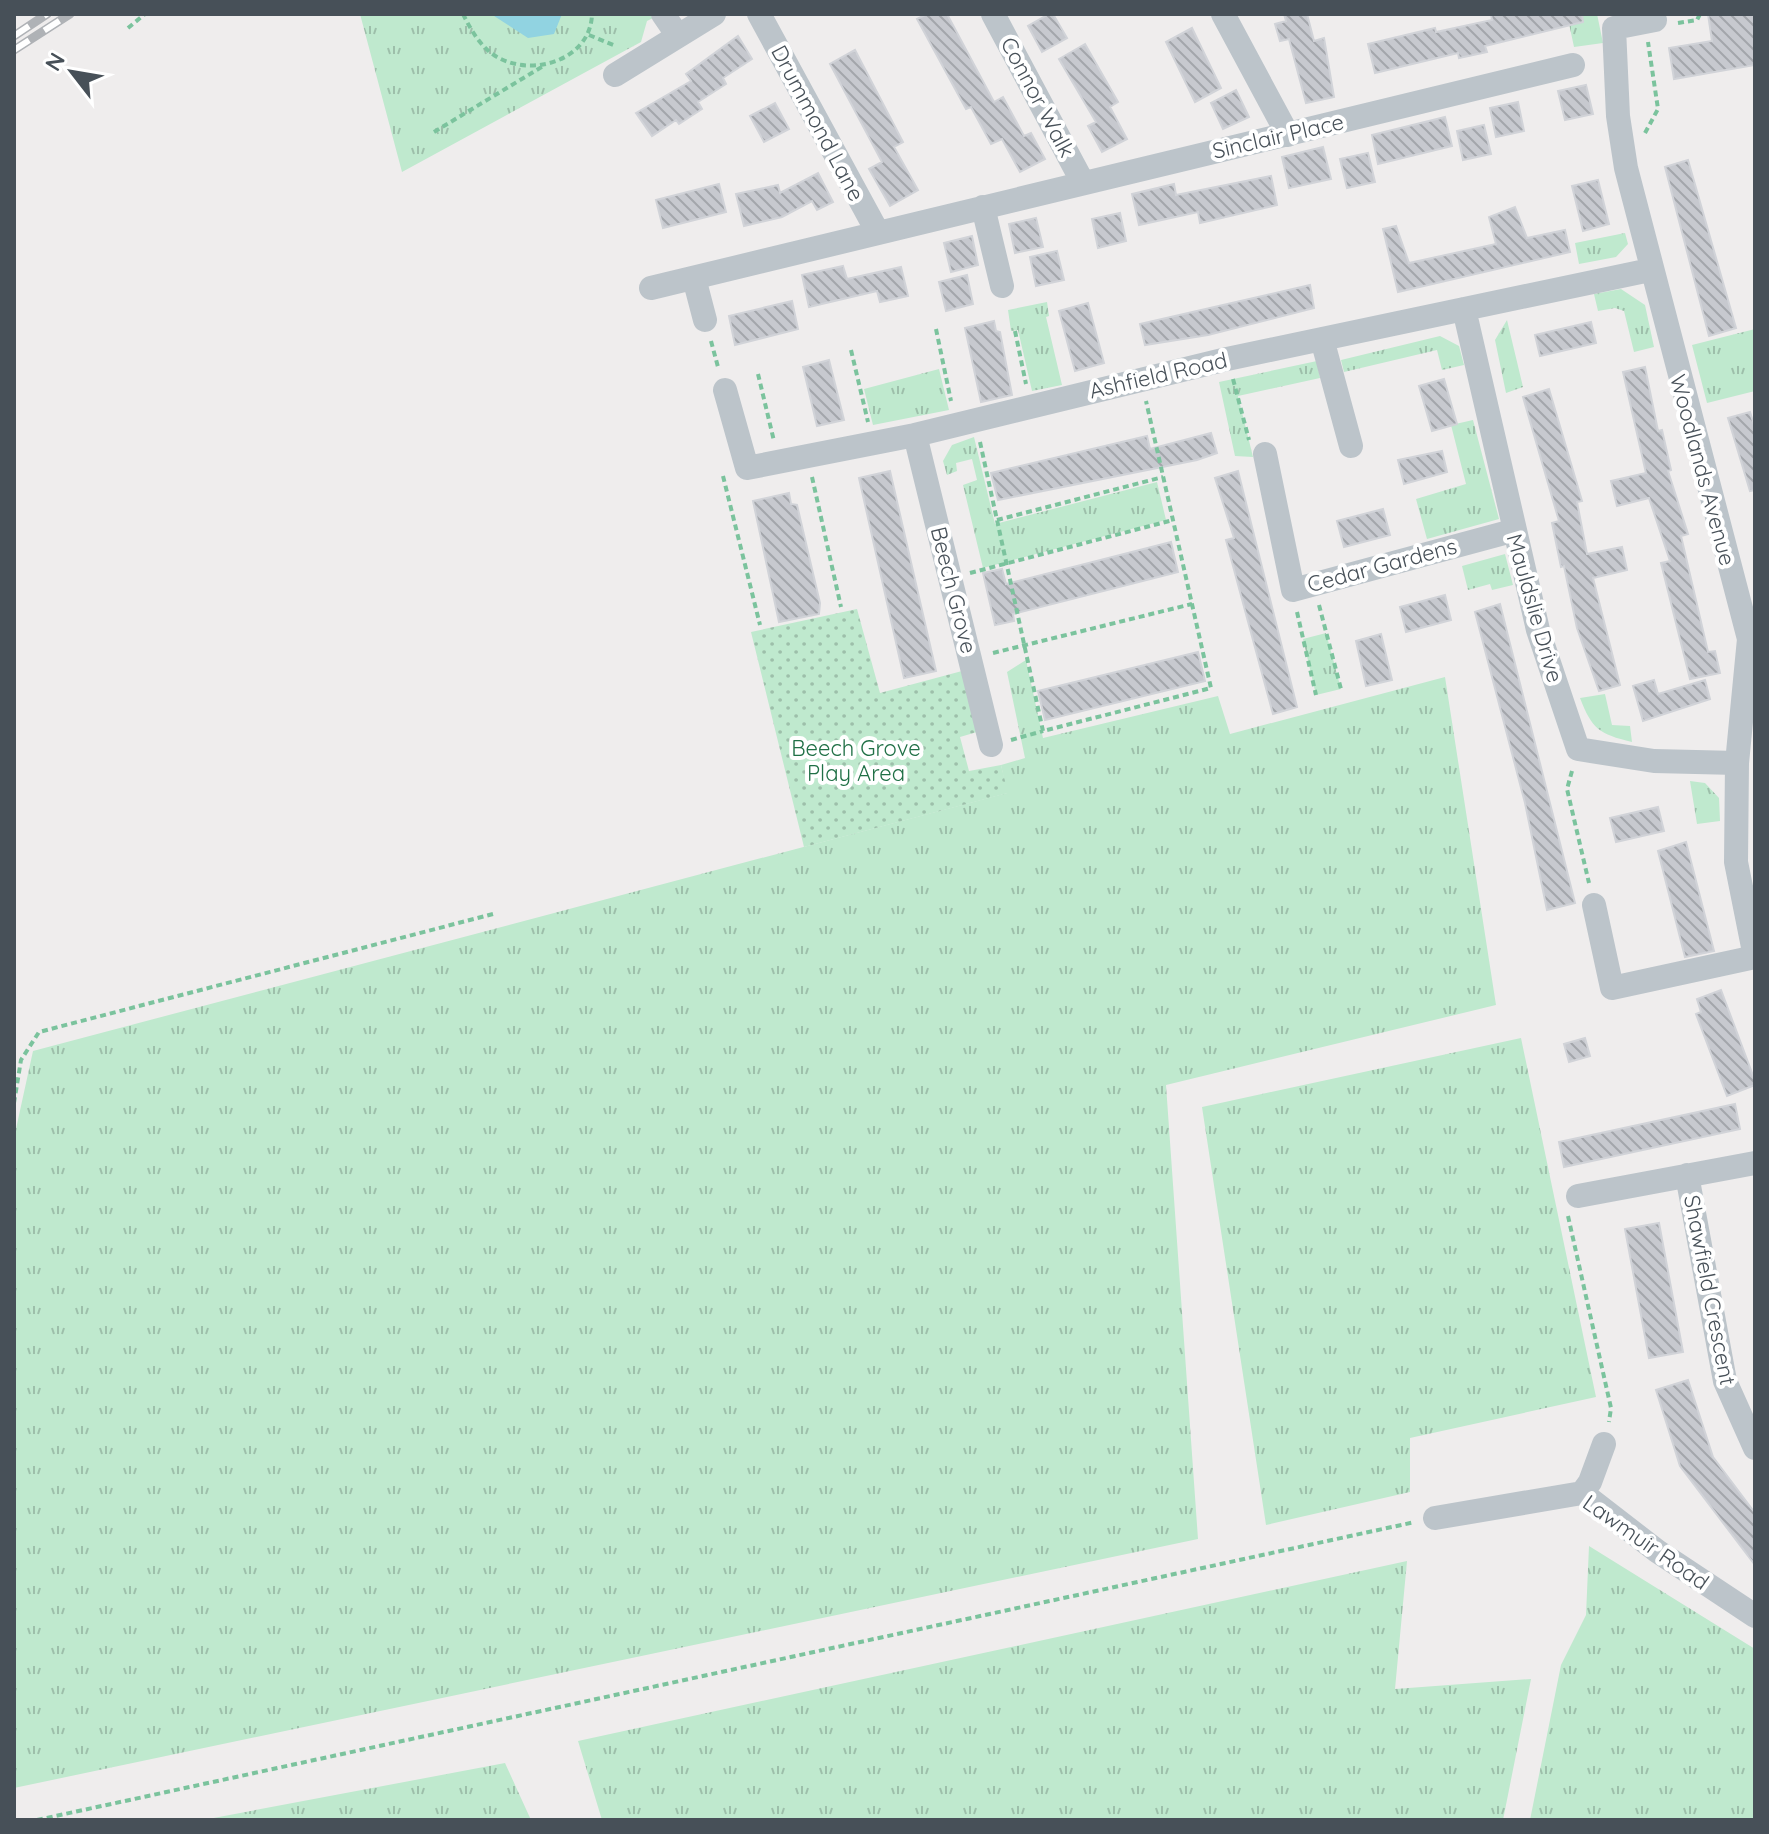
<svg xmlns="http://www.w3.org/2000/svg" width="1769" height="1834" viewBox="0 0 1769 1834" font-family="Quicksand,sans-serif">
<defs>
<pattern id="grass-tufts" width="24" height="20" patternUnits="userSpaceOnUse" patternTransform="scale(2)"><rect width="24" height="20" fill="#bfe9ce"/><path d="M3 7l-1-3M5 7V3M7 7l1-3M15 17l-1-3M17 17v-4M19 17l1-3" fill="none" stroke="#9dbfaa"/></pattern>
<pattern id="park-dots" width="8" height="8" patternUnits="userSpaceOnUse" patternTransform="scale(2)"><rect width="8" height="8" fill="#bfe9ce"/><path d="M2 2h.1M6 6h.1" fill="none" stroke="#9dbfaa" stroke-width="1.8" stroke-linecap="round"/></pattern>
<pattern id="building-back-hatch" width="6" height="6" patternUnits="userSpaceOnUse" patternTransform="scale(2)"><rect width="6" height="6" fill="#c7c9cf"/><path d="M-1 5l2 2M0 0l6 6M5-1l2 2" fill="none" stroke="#a3a6ab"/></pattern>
</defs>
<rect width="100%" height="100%" fill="#efeded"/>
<!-- grass -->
<path fill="url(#grass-tufts)" d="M 360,14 L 650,14 L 653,18 L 647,21 L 641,42 L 402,172 Z
M 1567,14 L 1597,14 L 1603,43 L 1574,47 Z
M 1625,233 L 1628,244 L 1616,257 L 1579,264 L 1575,243 Z
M 1621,289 L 1645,305 L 1654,347 L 1634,352 L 1624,311 L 1615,308 L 1598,311 L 1594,294 Z
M 1047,302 L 1049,316 L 1046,317 L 1062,385 L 1032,391 L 1018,330 L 1011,331 L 1008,310 Z
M 1507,320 L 1523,387 L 1506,393 L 1495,340 Z
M 1755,329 L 1755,391 L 1707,403 L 1692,345 Z
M 1440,336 L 1459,346 L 1464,365 L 1442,370 L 1437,350 L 1344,372 L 1341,360 Z
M 1317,361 L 1320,378 L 1238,396 L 1253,457 L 1235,456 L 1219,382 Z
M 939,369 L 949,410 L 873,425 L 864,389 Z
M 1473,420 L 1499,519 L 1427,539 L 1416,499 L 1466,484 L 1451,425 Z
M 974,437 L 995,524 L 1157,482 L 1166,520 L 983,568 L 963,485 L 977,480 L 972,459 L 956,463 L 957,471 L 947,475 L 943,461 L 952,445 Z
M 1505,554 L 1513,585 L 1492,590 L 1490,584 L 1468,590 L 1462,566 Z
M 1326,633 L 1341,689 L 1316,695 L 1303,639 Z
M 1026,660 L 1043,738 L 1218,696 L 1230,734 L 1445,677 L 1496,1005 L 1166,1085 L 1198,1539 L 14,1788 L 14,1138 L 33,1051 L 1007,793 L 1001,765 L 1025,758 L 1007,672 Z
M 1605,694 L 1612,725 L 1630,726 L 1632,742 C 1599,734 1592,729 1580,698 Z
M 1690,781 L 1705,783 L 1719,798 L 1720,821 L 1697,824 Z
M 1521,1038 L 1596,1397 L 1410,1438 L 1410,1492 L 1266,1525 L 1202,1107 Z
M 1589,1546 L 1755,1649 L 1755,1820 L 1530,1820 L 1561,1665 L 1586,1615 Z
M 1407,1561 L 1395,1689 L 1531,1679 L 1503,1820 L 602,1820 L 578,1741 Z
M 505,1763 L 531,1820 L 203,1820 Z"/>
<!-- park -->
<path fill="url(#park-dots)" d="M 857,609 L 880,693 L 962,671 L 977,732 L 960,737 L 969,771 L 1001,765 L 1008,793 L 804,847 L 751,632 Z"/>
<!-- water -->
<path fill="#91d3e1" d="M 491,14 L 562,14 L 554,34 L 528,38 Z"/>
<!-- building -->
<path fill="url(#building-back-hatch)" stroke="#d1d3d8" stroke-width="2" d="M 927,14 L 947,14 L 994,102 L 1003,97 L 1024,136 L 1031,133 L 1045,159 L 1020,172 L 1002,139 L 991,144 L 971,107 L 966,109 L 917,19 Z
M 1049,14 L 1053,14 L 1067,38 L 1042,52 L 1028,26 Z
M 1284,14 L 1307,14 L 1314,41 L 1324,38 L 1334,97 L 1306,103 L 1289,39 L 1280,41 L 1275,24 L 1286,21 Z
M 1491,14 L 1582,14 L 1583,22 L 1485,46 L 1487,52 L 1459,58 L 1458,53 L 1375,73 L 1368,44 L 1435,28 L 1436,32 L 1492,20 Z
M 1708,14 L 1755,14 L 1755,65 L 1674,79 L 1669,48 L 1712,41 Z
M 1192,28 L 1221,88 L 1195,102 L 1166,42 Z
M 738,36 L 752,59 L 723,78 L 726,84 L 698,102 L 702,109 L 679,124 L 676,120 L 652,136 L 636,113 L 691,81 L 686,74 Z
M 1085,44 L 1118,102 L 1110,107 L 1127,139 L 1102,152 L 1088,126 L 1096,122 L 1059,59 Z
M 855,50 L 903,142 L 894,147 L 918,190 L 890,206 L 869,169 L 882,162 L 830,64 Z
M 1586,85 L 1593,114 L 1565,120 L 1558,91 Z
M 1236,90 L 1249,117 L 1223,129 L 1211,103 Z
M 1518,102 L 1524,131 L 1496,137 L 1490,108 Z
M 775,103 L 789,129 L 764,142 L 750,116 Z
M 1445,117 L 1452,146 L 1378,164 L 1372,135 Z
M 1484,125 L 1491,154 L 1463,160 L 1457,131 Z
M 1323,147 L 1331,179 L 1289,188 L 1282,157 Z
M 1368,153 L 1375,182 L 1347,188 L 1340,159 Z
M 1688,160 L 1736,328 L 1709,336 L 1665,167 Z
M 818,173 L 833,202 L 817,210 L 812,201 L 782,217 L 744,226 L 736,194 L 778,185 L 780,193 Z
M 1271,176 L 1277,205 L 1200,223 L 1198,212 L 1139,225 L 1132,194 L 1174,184 L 1176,195 Z
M 1598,180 L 1609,224 L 1583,231 L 1572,186 Z
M 719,184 L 726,212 L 663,228 L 656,200 Z
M 1515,207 L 1527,238 L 1565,230 L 1570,252 L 1398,292 L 1383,229 L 1396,226 L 1409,263 L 1496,244 L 1489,217 Z
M 1120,213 L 1126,241 L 1098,248 L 1092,219 Z
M 1036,218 L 1043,247 L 1015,253 L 1009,224 Z
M 972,236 L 978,265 L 951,272 L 944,243 Z
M 1057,251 L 1064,280 L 1036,286 L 1030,257 Z
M 843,266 L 847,279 L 901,267 L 908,296 L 880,302 L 877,291 L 809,307 L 802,275 Z
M 967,275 L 973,304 L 946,311 L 939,282 Z
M 1310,285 L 1314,308 L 1208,335 L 1145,345 L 1140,324 Z
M 792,301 L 798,329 L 735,345 L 729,316 Z
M 1088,303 L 1104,363 L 1075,371 L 1059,311 Z
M 994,321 L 996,331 L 1000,332 L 1012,395 L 981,402 L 965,328 Z
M 1591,322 L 1596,343 L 1540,356 L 1535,335 Z
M 829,360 L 844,420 L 817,426 L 803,367 Z
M 1645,367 L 1658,431 L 1662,430 L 1671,470 L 1668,471 L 1688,534 L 1681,536 L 1708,652 L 1715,651 L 1720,673 L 1690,679 L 1661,563 L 1670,561 L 1649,498 L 1617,506 L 1611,481 L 1646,473 L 1623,372 Z
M 1444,379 L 1457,424 L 1432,431 L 1419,386 Z
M 1549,389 L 1582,501 L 1577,502 L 1587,554 L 1622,547 L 1627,570 L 1593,578 L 1620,685 L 1599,691 L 1577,628 L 1564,566 L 1561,567 L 1552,523 L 1559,521 L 1523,397 Z
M 1750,412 L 1755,428 L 1755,490 L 1750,491 L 1728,418 Z
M 1211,433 L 1217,453 L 1197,460 L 998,500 L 991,473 L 1147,436 L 1150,449 Z
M 1442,451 L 1447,472 L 1404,484 L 1398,460 Z
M 890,471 L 936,671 L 904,678 L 859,478 Z
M 1238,471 L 1297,707 L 1273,714 L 1226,540 L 1234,538 L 1215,478 Z
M 789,493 L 791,504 L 797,505 L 820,603 L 819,614 L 779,622 L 753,501 Z
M 1383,509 L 1390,535 L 1344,547 L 1337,521 Z
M 1171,542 L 1178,572 L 1013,614 L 1014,621 L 995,625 L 983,573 L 1002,569 L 1006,584 Z
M 1445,595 L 1451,620 L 1406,632 L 1400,607 Z
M 1500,604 L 1575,903 L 1547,910 L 1525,803 L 1475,612 Z
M 1381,634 L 1392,680 L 1366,686 L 1356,641 Z
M 1198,652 L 1205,681 L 1045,720 L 1038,691 Z
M 1654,680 L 1658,694 L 1705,680 L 1710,699 L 1643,721 L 1633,686 Z
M 1658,807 L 1664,831 L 1616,842 L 1610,818 Z
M 1686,842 L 1714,951 L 1685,957 L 1658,851 Z
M 1721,990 L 1755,1081 L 1755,1085 L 1727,1096 L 1696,1014 L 1701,1012 L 1697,999 Z
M 1585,1038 L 1590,1056 L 1569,1062 L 1564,1044 Z
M 1735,1104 L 1740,1129 L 1564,1167 L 1559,1142 Z
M 1659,1223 L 1683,1352 L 1649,1358 L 1625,1229 Z
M 1688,1380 L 1713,1457 L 1755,1513 L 1755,1565 L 1680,1466 L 1656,1390 Z"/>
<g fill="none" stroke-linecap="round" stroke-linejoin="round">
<!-- path -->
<path stroke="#7bc39d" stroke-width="4" stroke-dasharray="6 4" stroke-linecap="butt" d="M 463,14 C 471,30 481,48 497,57 C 534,78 591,59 592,14
M 1678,23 L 1697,20 L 1700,14
M 128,28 L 145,14
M 589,35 L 616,46
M 434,132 L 545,65
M 1645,133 L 1658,109 L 1648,42
M 936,329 L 951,401
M 1015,331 L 1026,384
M 711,341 L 718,367
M 851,350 L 868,422
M 758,374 L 774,441
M 1233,379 L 1249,440
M 980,442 L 1043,731 L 1211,688 L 1146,401
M 723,476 L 760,625
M 812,477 L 841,607
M 997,520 L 1163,477
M 970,573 L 1173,520
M 1319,605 L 1341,689
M 1297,612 L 1316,695
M 993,653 L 1192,604
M 1011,740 L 1043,731
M 1572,771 L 1567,789 L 1589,883
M 14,1103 L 21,1060 L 39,1032 L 493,914
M 1568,1216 L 1611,1408 L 1609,1422
M 37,1820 L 1415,1522"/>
<!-- minor -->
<path stroke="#bcc4ca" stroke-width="24" d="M 663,14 L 678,36
M 759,14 L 877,231
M 993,14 L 1082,181
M 1223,14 L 1288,135
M 1655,20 L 1614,28 L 1618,116 L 1626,168 L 1749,639 L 1737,763 L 1736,862 L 1755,957
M 615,75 L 714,14
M 983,207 L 1002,286
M 694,278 L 705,320
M 651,288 L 1573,65
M 1464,309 L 1538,630 L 1578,749 L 1654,761 L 1737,763
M 1322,339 L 1351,446
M 725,390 L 747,468 L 915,435 L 1227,359 L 1650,270
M 915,435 L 991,745
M 1265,454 L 1293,590 L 1512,531
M 1594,905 L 1612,988 L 1755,957
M 1687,1175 L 1725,1381 L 1755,1448
M 1578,1196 L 1755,1163
M 1582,1493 L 1590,1482 L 1604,1444
M 1435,1518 L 1582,1493 L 1657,1551 L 1755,1616"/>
<!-- rail casing -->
<g stroke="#afb2b6" stroke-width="9">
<path id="rail" d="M 14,36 L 47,14
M 14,50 L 70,14"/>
</g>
<!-- rail -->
<use href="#rail" stroke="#fff" stroke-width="6" stroke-dasharray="18" stroke-linecap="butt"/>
</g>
<g text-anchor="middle" stroke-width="8" stroke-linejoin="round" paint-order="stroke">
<!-- street labels -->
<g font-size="22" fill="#475058" stroke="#fff">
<text transform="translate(1038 97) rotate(62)" y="8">Connor Walk</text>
<text transform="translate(818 123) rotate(62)" y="8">Drummond Lane</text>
<text transform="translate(1278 136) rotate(-13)" y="8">Sinclair Place</text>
<text transform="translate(1158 375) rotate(-13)" y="8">Ashfield Road</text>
<text transform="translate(1703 470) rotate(75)" y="8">Woodlands Avenue</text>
<text transform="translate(1382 565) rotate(-15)" y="8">Cedar Gardens</text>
<text transform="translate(954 590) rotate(76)" y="8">Beech Grove</text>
<text transform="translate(1535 608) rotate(74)" y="8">Mauldslie Drive</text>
<text transform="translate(1710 1290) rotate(79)" y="8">Shawfield Crescent</text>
<text transform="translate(1646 1542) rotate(35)" y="8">Lawmuir Road</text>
</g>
<!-- park labels -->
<g font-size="22" fill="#207046" stroke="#fff">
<text x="856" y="756">Beech Grove<tspan x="856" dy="25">Play Area</tspan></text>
</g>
</g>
<!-- border -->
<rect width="1769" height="1834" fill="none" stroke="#475058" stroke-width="32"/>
<!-- north arrow -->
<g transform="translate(72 72) rotate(301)" stroke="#ffffff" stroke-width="6" paint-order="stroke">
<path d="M0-6L14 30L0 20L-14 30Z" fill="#475058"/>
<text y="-12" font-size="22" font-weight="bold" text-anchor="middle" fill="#475058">N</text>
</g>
</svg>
